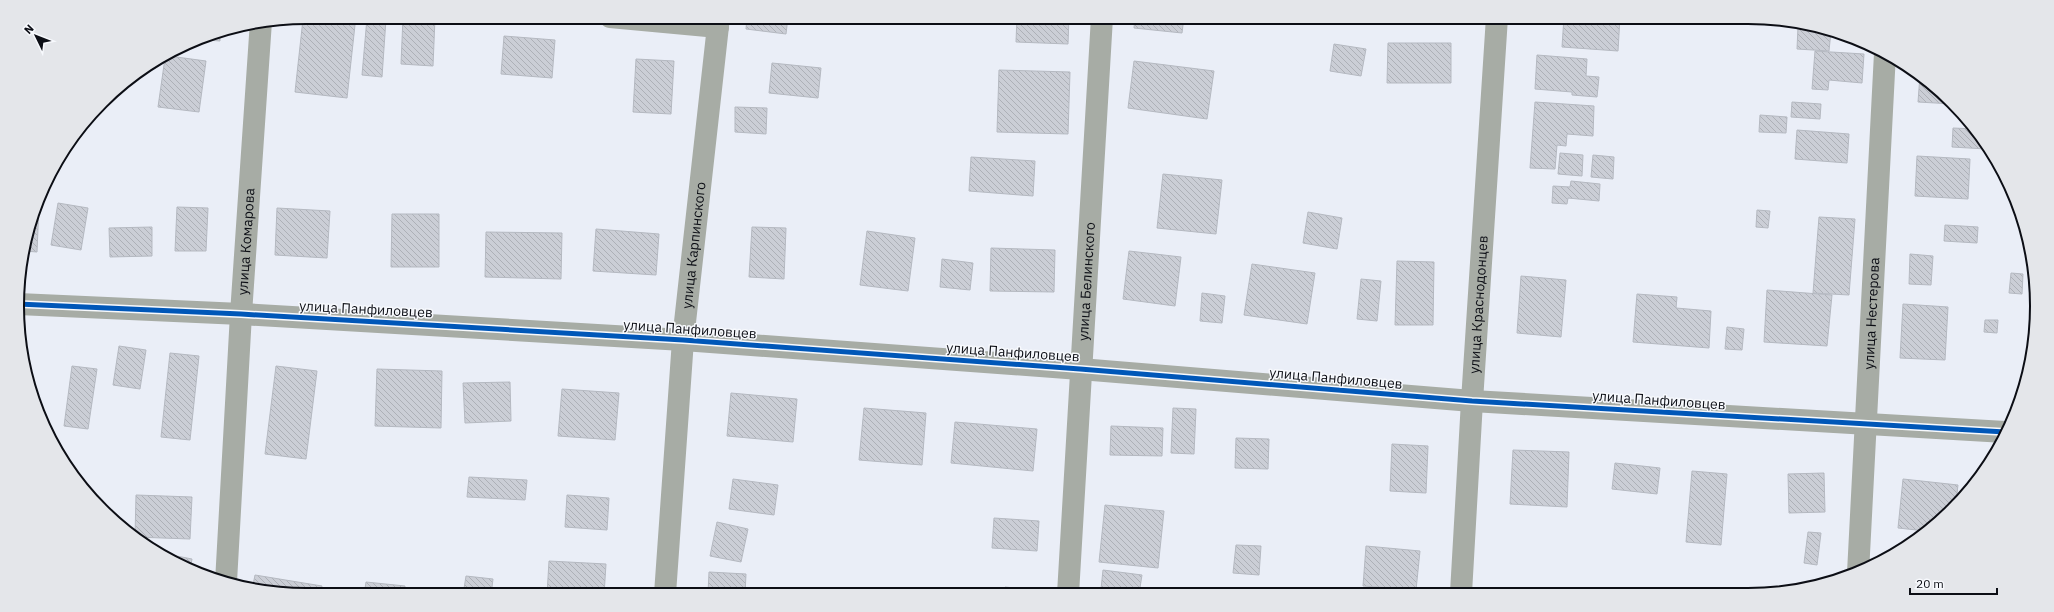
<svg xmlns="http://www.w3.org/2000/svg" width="2054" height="612" viewBox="0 0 2054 612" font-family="'IBM Plex Sans',sans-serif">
<defs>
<pattern id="building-back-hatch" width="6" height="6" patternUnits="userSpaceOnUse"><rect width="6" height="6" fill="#cbced6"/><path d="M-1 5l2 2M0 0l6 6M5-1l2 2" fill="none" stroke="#adb0b7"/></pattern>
</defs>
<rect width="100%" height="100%" fill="#eaeef7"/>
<!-- building -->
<path fill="url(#building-back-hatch)" stroke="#b5b9c1" d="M 403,17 L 435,18 L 433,66 L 401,64 Z
M 747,17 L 788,17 L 786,34 L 746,29 Z
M 1017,17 L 1069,17 L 1068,44 L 1016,42 Z
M 1135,17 L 1184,17 L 1182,33 L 1134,28 Z
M 1564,17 L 1620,17 L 1618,51 L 1562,47 Z
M 367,18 L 386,19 L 382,77 L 362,75 Z
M 303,19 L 355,25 L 347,98 L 295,92 Z
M 1798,27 L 1831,31 L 1829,51 L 1797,49 Z
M 220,31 L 220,41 L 195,39 L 196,39 Z
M 504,36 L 555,40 L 552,78 L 501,74 Z
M 1388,43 L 1451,43 L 1451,83 L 1387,83 Z
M 1334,44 L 1366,49 L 1361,76 L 1330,71 Z
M 1815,51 L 1864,54 L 1862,83 L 1829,80 L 1828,90 L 1812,89 Z
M 1537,55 L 1587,59 L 1586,76 L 1599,77 L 1597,97 L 1572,95 L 1572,92 L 1535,89 Z
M 169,56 L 206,61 L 199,112 L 158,107 L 165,58 Z
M 636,59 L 674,61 L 671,114 L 633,112 Z
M 1134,61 L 1214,71 L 1207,119 L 1128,108 Z
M 772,63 L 821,68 L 818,98 L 769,93 Z
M 999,70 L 1070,72 L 1068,134 L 997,132 Z
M 1920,75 L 1953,102 L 1953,104 L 1918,102 Z
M 1535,102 L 1594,106 L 1593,136 L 1567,134 L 1566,146 L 1557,145 L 1555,169 L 1530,168 Z
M 1792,102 L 1821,104 L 1820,119 L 1791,117 Z
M 735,107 L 767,108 L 766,134 L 735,132 Z
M 1760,115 L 1787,117 L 1786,133 L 1759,132 Z
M 1953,128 L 1975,129 L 1987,143 L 1986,149 L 1952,147 Z
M 1797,130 L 1849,134 L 1847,163 L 1795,159 Z
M 1560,153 L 1583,155 L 1582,176 L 1558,174 Z
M 1593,155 L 1614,157 L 1613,179 L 1591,177 Z
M 1917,156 L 1970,159 L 1968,199 L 1915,196 Z
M 971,157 L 1035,161 L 1033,196 L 969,191 Z
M 1163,174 L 1222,180 L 1216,234 L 1157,228 Z
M 1571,181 L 1600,184 L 1599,201 L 1568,198 L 1567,204 L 1552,203 L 1553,186 L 1570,187 Z
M 58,203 L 88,208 L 81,250 L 51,245 Z
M 39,205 L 37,252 L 25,251 Z
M 177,207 L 208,208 L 206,251 L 175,251 Z
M 277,208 L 330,211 L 327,258 L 275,255 Z
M 1757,210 L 1770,211 L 1768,228 L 1756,227 Z
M 1308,212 L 1342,218 L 1337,249 L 1303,243 Z
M 392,214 L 439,214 L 439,267 L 391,267 Z
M 1819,217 L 1855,219 L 1849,295 L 1813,293 Z
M 1945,225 L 1978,227 L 1977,243 L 1944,241 Z
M 152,227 L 152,256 L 110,257 L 109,228 Z
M 752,227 L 786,228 L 784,279 L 749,277 Z
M 596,229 L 659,234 L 656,275 L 593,271 Z
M 867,231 L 915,238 L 908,291 L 860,285 Z
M 486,232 L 562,233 L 561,279 L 485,277 Z
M 991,248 L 1055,250 L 1054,292 L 990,291 Z
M 1129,251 L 1181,257 L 1175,306 L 1123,299 Z
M 1910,254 L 1933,256 L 1931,285 L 1909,284 Z
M 942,259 L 973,263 L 970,290 L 940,287 Z
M 1397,261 L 1434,262 L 1433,325 L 1395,325 Z
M 1252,264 L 1315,273 L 1307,324 L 1244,315 Z
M 2011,273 L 2023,274 L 2022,294 L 2009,293 Z
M 1521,276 L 1566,280 L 1561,337 L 1517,333 Z
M 1361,279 L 1381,281 L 1377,321 L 1357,319 Z
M 1767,290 L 1832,295 L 1827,346 L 1764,342 Z
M 1202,293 L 1225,296 L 1222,323 L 1200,321 Z
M 1637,294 L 1677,297 L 1676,308 L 1711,311 L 1709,348 L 1633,342 Z
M 1903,304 L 1948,307 L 1945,360 L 1900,358 Z
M 1985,320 L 1998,320 L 1997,333 L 1984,332 Z
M 1727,327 L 1744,329 L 1742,350 L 1725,349 Z
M 2030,338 L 2034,338 L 2029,369 L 2028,369 Z
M 119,346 L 146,350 L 140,389 L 113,385 Z
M 170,353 L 199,356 L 190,440 L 161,437 Z
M 72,366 L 97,369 L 88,429 L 64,426 Z
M 276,366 L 317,371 L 306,459 L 265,454 Z
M 377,369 L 442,371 L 441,428 L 375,426 Z
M 510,382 L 511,421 L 465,423 L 463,383 Z
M 562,389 L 619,393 L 615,440 L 558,436 Z
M 731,393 L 797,399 L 793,442 L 727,436 Z
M 864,408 L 926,413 L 922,465 L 859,460 Z
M 1173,408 L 1196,409 L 1194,454 L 1171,453 Z
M 955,422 L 1037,429 L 1033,471 L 951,463 Z
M 1111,426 L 1163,428 L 1162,456 L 1110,455 Z
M 1236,438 L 1269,439 L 1268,469 L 1235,468 Z
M 1392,444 L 1428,446 L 1426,493 L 1390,491 Z
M 1513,450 L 1569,452 L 1567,507 L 1510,504 Z
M 1615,463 L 1660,468 L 1657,494 L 1612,489 Z
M 1692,471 L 1727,474 L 1721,545 L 1686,542 Z
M 1824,473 L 1825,512 L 1789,513 L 1788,474 Z
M 469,477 L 527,480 L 525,500 L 467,497 Z
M 733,479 L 778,485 L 774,515 L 729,509 Z
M 1903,479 L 1958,485 L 1956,502 L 1939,523 L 1926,531 L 1898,528 Z
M 136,495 L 192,497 L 190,539 L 135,537 Z
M 567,495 L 609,498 L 607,530 L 565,527 Z
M 1105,505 L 1164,511 L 1158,568 L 1099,562 Z
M 994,518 L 1039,521 L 1037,551 L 992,548 Z
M 717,522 L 748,529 L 741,562 L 710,556 Z
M 1808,532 L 1821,533 L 1817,565 L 1804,563 Z
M 1236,545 L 1261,546 L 1259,575 L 1233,573 Z
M 1366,546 L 1420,551 L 1416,590 L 1363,586 Z
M 156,552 L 192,559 L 190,570 Z
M 549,561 L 606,564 L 604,595 L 547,595 Z
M 1103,570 L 1142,575 L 1139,594 L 1101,589 Z
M 709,572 L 746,574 L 745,594 L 708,594 Z
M 255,575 L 322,586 L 320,595 L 252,590 Z
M 466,576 L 493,579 L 491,595 L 463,595 Z
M 366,582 L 405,586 L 404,595 L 364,595 Z
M 1005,587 L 1033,590 L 1032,594 L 1004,594 Z
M 1527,589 L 1576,593 L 1526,593 Z"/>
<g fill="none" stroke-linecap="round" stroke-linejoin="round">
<!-- minor -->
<g stroke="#a7aca5" stroke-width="22">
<path d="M 610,17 L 718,27"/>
<path d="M 18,304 L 241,314 L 683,340 L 1080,369 L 1472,401 L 2005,432"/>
<path id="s1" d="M 1858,573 L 1885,53"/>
<path id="s2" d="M 226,582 L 241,314 L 261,21"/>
<path id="s3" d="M 1461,593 L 1472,401 L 1497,17"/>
<path id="s4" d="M 665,594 L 683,340 L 719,17"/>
<path id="s5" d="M 1068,594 L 1102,17"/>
</g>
<!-- cycleway casing -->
<g stroke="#f7f9fd" stroke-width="8">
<path id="cycleway" d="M 18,304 L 241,314 L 683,340 L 1080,369 L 1472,401 L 2005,432"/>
</g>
<!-- cycleway -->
<use href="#cycleway" stroke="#0057b8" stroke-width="5"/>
</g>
<g text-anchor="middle" stroke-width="3" stroke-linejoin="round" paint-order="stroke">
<!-- street labels -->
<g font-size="14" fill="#0c0e15" stroke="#f7f9fd">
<text dy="5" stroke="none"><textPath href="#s2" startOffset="341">улица Комарова</textPath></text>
<text dy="5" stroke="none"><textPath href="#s4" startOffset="350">улица Карпинского</textPath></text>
<text dy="5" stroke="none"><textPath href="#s5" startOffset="313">улица Белинского</textPath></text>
<text dy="5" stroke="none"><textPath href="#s3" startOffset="289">улица Краснодонцев</textPath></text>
<text transform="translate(366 309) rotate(3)" y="5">улица Панфиловцев</text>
<text dy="5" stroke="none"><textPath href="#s1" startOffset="260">улица Нестерова</textPath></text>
<text transform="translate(690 329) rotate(4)" y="5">улица Панфиловцев</text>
<text transform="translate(1013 352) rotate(4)" y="5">улица Панфиловцев</text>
<text transform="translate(1336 378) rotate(5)" y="5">улица Панфиловцев</text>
<text transform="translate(1659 400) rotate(4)" y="5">улица Панфиловцев</text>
</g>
</g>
<!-- crop -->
<path d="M0 0H2054V612H0ZM306 24H1748A282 282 0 0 1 2030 306V306A282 282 0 0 1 1748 588H306A282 282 0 0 1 24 306V306A282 282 0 0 1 306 24Z" fill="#e4e6ea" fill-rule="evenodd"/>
<path fill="none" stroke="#0c0e15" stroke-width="2" d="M306 24H1748A282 282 0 0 1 2030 306V306A282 282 0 0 1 1748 588H306A282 282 0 0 1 24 306V306A282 282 0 0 1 306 24Z"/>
<!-- north arrow -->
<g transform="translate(36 36) rotate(313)" stroke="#f7f9fd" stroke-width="3" paint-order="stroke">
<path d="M0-3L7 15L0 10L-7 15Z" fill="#0c0e15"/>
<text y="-6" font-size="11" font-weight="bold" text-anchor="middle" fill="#0c0e15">N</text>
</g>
<!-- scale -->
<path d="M1910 588v6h87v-6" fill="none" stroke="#0c0e15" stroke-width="2"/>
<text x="1916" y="588" font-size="12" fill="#0c0e15" stroke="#f7f9fd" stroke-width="3" paint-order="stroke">20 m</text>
</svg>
